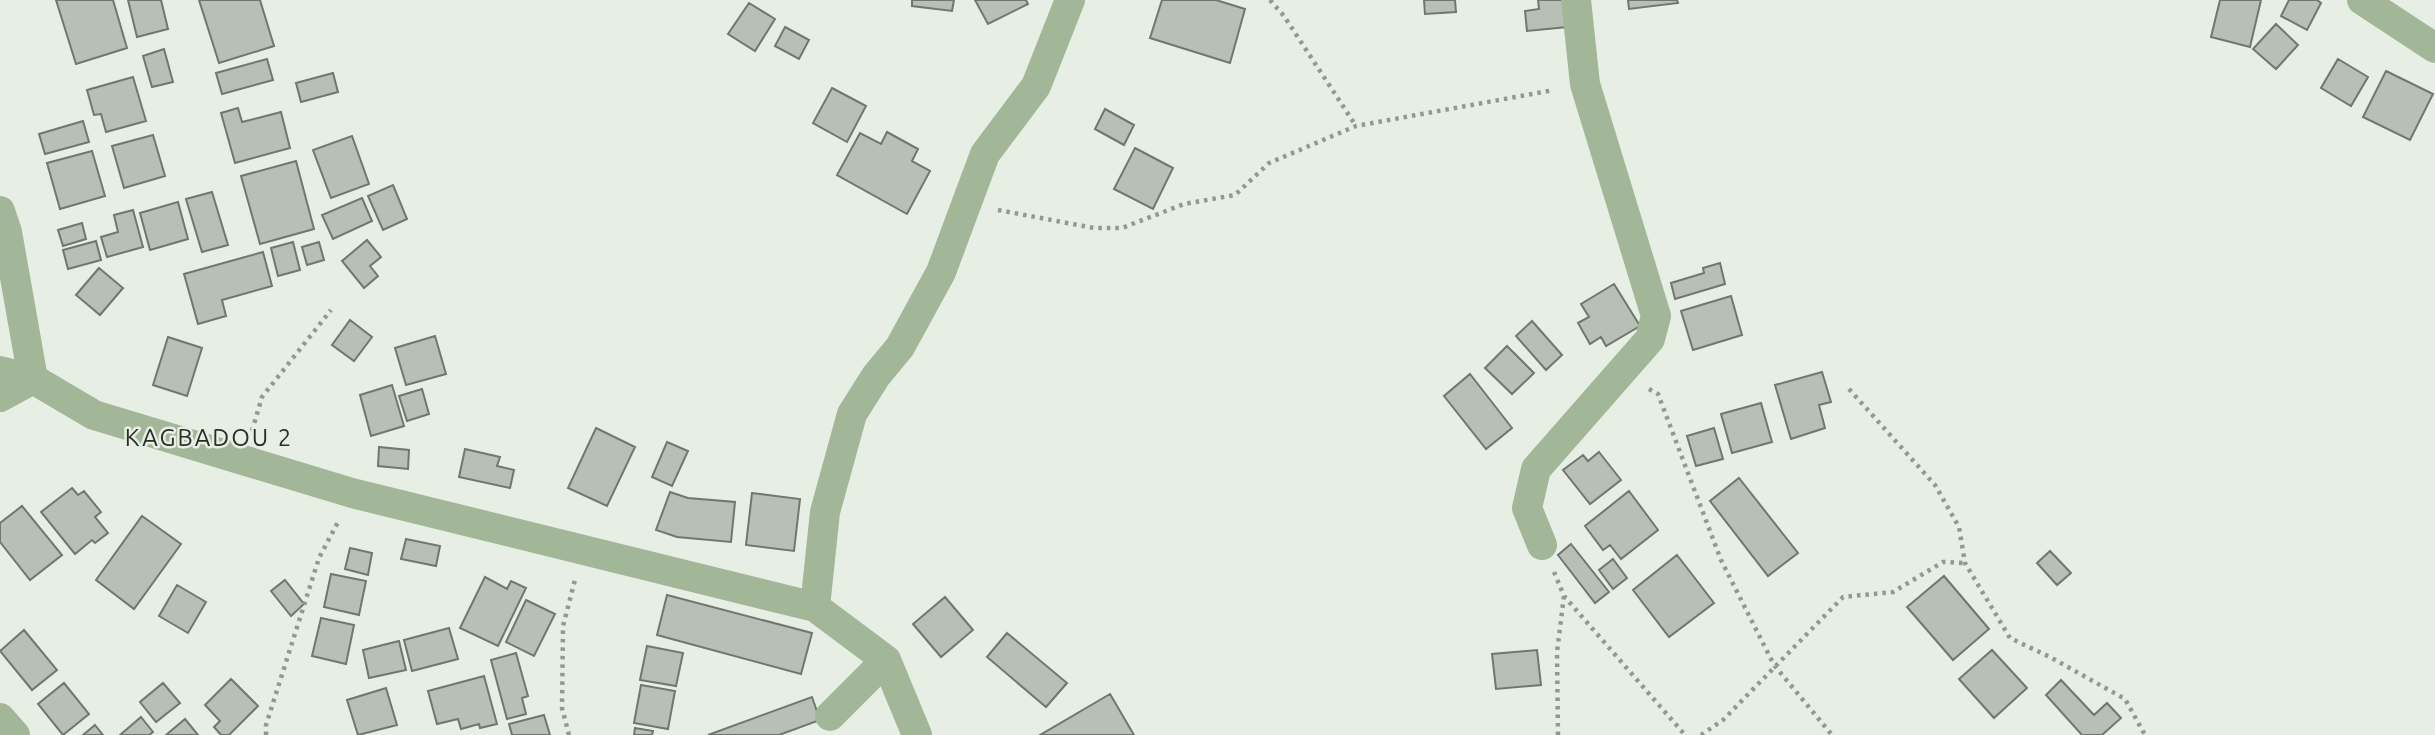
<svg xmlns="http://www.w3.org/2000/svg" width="2435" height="735" viewBox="0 0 2435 735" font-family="Ubuntu,sans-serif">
<rect width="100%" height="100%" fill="#e7eee4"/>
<!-- building -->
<path fill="#b8bfb5" stroke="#71776e" stroke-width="2" d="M 56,0 L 113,0 L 127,48 L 76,64 Z
M 128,0 L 161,0 L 168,29 L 137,37 Z
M 199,0 L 260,0 L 274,46 L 219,63 Z
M 912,0 L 954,0 L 952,11 L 912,6 Z
M 975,0 L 1026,0 L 1028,4 L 988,24 Z
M 1162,0 L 1216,0 L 1245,9 L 1230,63 L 1150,38 Z
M 1424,0 L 1455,0 L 1456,12 L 1425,14 Z
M 1538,0 L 1564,0 L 1567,27 L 1527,31 L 1525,11 L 1539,9 Z
M 1628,0 L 1677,0 L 1678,3 L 1629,9 Z
M 2220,0 L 2261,0 L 2250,47 L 2211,37 Z
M 2289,0 L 2317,0 L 2321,3 L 2307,30 L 2281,16 Z
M 749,3 L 775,19 L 755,51 L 728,34 Z
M 2276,24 L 2298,45 L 2276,69 L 2253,49 Z
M 785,27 L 809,40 L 799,59 L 775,46 Z
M 164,49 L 173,82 L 152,87 L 143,56 Z
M 267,59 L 273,80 L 222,94 L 216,73 Z
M 2338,59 L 2368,77 L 2351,106 L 2321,88 Z
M 2386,71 L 2433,94 L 2410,140 L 2363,117 Z
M 333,73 L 338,92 L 301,102 L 296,83 Z
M 133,77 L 146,121 L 106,132 L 101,114 L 94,115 L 87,90 Z
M 832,88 L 866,106 L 847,142 L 813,123 Z
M 238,108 L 242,122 L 281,112 L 290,148 L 235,163 L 221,113 Z
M 1105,109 L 1134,125 L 1124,145 L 1095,129 Z
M 83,121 L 89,142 L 45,154 L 39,134 Z
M 887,132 L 918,149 L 912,161 L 930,171 L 907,214 L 837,175 L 860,133 L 881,144 Z
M 153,135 L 165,176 L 124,188 L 112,146 Z
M 352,136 L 369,184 L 331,198 L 313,150 Z
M 1135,148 L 1173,168 L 1153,209 L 1114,189 Z
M 92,151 L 105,196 L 60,209 L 47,163 Z
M 296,161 L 314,229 L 260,244 L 241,176 Z
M 393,185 L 407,219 L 383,230 L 368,196 Z
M 212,192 L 228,245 L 202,252 L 186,199 Z
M 362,198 L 372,221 L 333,239 L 322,215 Z
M 178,202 L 188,239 L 150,250 L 140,213 Z
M 133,210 L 143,247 L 107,257 L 101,237 L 118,232 L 114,215 Z
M 82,223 L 86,239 L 63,246 L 58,230 Z
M 367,240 L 381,257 L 370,266 L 378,276 L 364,288 L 342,261 Z
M 96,241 L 101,260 L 68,269 L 63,250 Z
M 293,242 L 300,270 L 278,276 L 271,248 Z
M 319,242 L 324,260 L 307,265 L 302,247 Z
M 263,252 L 272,286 L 222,300 L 226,316 L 198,324 L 184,274 Z
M 1720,263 L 1725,284 L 1675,299 L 1671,283 L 1704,273 L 1703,268 Z
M 99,268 L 123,288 L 100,315 L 76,295 Z
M 1614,284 L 1640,326 L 1606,346 L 1601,337 L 1590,344 L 1578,323 L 1589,317 L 1581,304 Z
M 1731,296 L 1742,335 L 1693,350 L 1681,311 Z
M 350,320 L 372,337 L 354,361 L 332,345 Z
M 1532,321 L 1562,355 L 1546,370 L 1516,336 Z
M 435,336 L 446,374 L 406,385 L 395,348 Z
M 168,337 L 202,348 L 187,396 L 153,385 Z
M 1507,346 L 1534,373 L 1512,394 L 1485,368 Z
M 1822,372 L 1831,402 L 1819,405 L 1825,428 L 1791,439 L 1775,385 Z
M 1470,374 L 1512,428 L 1486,449 L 1444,396 Z
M 392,385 L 404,426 L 371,436 L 360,395 Z
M 422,389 L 429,414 L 407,421 L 399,396 Z
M 1761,403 L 1772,442 L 1732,453 L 1721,414 Z
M 596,428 L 635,447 L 607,506 L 568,488 Z
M 1714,428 L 1723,459 L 1696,466 L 1687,436 Z
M 667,442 L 688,451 L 672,486 L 652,477 Z
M 379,447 L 409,450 L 408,469 L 378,466 Z
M 465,449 L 500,457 L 497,466 L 514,470 L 510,488 L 459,477 Z
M 1599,452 L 1621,480 L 1590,504 L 1563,470 L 1583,455 L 1588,461 Z
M 1739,478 L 1798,553 L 1768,576 L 1710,501 Z
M 72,488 L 78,495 L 84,491 L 101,512 L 95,517 L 108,533 L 95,543 L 92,540 L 75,554 L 41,512 Z
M 1629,491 L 1658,530 L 1621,559 L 1610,545 L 1603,550 L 1585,526 Z
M 670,492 L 688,498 L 735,502 L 731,542 L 677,537 L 656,530 Z
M 752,493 L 800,499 L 794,551 L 746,545 Z
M 22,506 L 62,555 L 30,580 L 0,542 L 0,523 Z
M 142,516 L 181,544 L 134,609 L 96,580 Z
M 406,539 L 440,546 L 436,566 L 401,559 Z
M 1571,544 L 1609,592 L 1595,603 L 1558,555 Z
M 350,548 L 372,553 L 368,575 L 345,569 Z
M 2050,551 L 2071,573 L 2057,585 L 2037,563 Z
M 1677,555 L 1714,603 L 1669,637 L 1633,590 Z
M 1613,559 L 1627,578 L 1613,589 L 1599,570 Z
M 331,574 L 366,581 L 359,615 L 324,607 Z
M 1944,576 L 1989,629 L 1953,660 L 1907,607 Z
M 485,577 L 507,589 L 511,581 L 526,588 L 498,646 L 460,628 Z
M 285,580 L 304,604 L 291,616 L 271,591 Z
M 177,585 L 206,602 L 188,633 L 159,616 Z
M 667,595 L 812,633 L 801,674 L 657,635 Z
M 945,597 L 973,630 L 941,657 L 913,624 Z
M 526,600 L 555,614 L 534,656 L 506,642 Z
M 321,618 L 354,625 L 346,664 L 312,656 Z
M 449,628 L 458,659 L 412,671 L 404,640 Z
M 24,630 L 57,670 L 32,690 L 0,651 Z
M 1007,633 L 1067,683 L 1046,707 L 987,657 Z
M 399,641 L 406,670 L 369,678 L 363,650 Z
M 647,646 L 683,653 L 676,686 L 640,680 Z
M 1537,650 L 1541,685 L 1496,689 L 1492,654 Z
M 1992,650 L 2027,688 L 1994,718 L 1959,679 Z
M 516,653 L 528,696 L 522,698 L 526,714 L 507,719 L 491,660 Z
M 484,676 L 497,724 L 480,728 L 479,724 L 461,729 L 458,719 L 437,724 L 428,691 Z
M 231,679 L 258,706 L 229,735 L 221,735 L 214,727 L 220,721 L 205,705 Z
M 2061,680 L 2094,715 L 2107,703 L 2121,718 L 2102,735 L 2082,735 L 2046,695 Z
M 64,683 L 89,714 L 63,735 L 38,704 Z
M 163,683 L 180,703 L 156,722 L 140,702 Z
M 641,685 L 675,691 L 668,729 L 634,723 Z
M 386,688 L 397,725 L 358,735 L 347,700 Z
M 1110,694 L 1134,735 L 1040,735 Z
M 812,697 L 820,720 L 779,735 L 708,735 Z
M 544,715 L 550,735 L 512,735 L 509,724 Z
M 141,717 L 153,732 L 149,735 L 120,735 Z
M 185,719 L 198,735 L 166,735 Z
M 95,725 L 103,735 L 83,735 Z
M 635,728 L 653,731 L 652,735 L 634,735 Z"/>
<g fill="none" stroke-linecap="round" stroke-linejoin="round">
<!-- path -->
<path stroke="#939891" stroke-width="4.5" stroke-dasharray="3.5 5" stroke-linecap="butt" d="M 1270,0 L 1284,16 L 1356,126
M 998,210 L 1094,228 L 1122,228 L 1184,204 L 1235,195 L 1269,163 L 1356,126 L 1554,90
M 1649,389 L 1658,394 L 1721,560 L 1774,665 L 1832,735
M 1849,389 L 1935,485 L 1959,527 L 1965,563 L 2010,638 L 2050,657 L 2125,699 L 2145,735
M 252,431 L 262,397 L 331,310
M 1554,572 L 1564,596 L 1685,735
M 266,735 L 266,725 L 319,558 L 338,522
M 569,735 L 562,708 L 563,626 L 575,580
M 1558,735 L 1557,652 L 1564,596
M 1701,735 L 1723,720 L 1843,597 L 1893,592 L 1943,562 L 1965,563"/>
<!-- street -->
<path stroke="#a2b798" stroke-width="30" d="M 2362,0 L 2435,48
M 0,211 L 7,232 L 33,379 L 0,371
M 0,397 L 33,379 L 94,415 L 352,493 L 815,607 L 886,660 L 917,735
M 1542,545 L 1527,508 L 1536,469 L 1650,339 L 1656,316 L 1585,84 L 1576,0
M 815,607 L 825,512 L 852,414 L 876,376 L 900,347 L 941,272 L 985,154 L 1036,86 L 1070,0
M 830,716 L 886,660
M 0,718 L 15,735"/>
</g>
<g text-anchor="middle" stroke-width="5" stroke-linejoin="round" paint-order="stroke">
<!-- neighbourhood labels -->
<g font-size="24" letter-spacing="2" fill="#2a2f28" stroke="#e7eee4">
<text x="209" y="446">KAGBADOU 2</text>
</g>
</g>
</svg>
